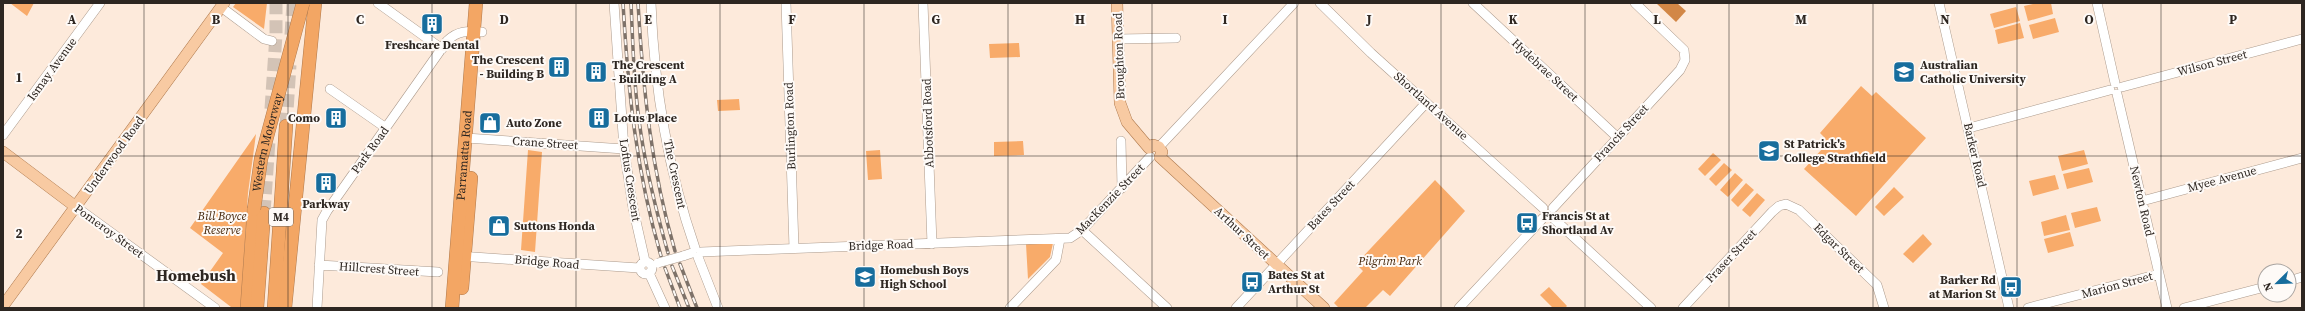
<svg xmlns="http://www.w3.org/2000/svg" width="2305" height="311" viewBox="0 0 2305 311" font-family="'Source Serif 4',serif">
<rect width="100%" height="100%" fill="#fdeadb"/>
<!-- green -->
<path fill="#f8ab6a" d="M 10,3 L 34,3 L 27,16 Z
M 236,3 L 267,3 L 264,29 L 233,7 Z
M 2037,3 L 2051,3 L 2053,14 L 2028,21 L 2024,6 Z
M 2016,7 L 2020,21 L 1994,28 L 1990,14 Z
M 2055,18 L 2059,32 L 2033,39 L 2029,25 Z
M 2020,23 L 2024,38 L 1998,44 L 1995,30 Z
M 1019,43 L 1020,57 L 990,58 L 989,44 Z
M 1861,86 L 1872,96 L 1876,92 L 1926,138 L 1856,216 L 1804,169 L 1822,149 L 1818,145 L 1825,138 L 1820,133 Z
M 739,99 L 740,110 L 718,111 L 717,100 Z
M 256,134 L 248,193 L 241,308 L 231,307 L 201,284 L 223,253 L 190,228 Z
M 1023,141 L 1024,155 L 994,156 L 994,142 Z
M 528,150 L 542,152 L 535,252 L 521,250 Z
M 880,150 L 882,179 L 868,180 L 866,151 Z
M 2084,150 L 2088,164 L 2062,171 L 2058,156 Z
M 1713,153 L 1721,160 L 1705,176 L 1698,169 Z
M 1724,163 L 1732,170 L 1716,186 L 1709,179 Z
M 2089,168 L 2093,182 L 2067,189 L 2063,174 Z
M 1735,173 L 1743,180 L 1728,197 L 1720,190 Z
M 2055,175 L 2059,189 L 2033,196 L 2029,181 Z
M 1435,180 L 1465,211 L 1390,296 L 1383,290 L 1365,308 L 1339,308 L 1334,303 L 1363,271 L 1356,264 Z
M 1746,183 L 1754,190 L 1738,207 L 1731,200 Z
M 1894,187 L 1904,197 L 1884,216 L 1875,207 Z
M 1757,193 L 1765,200 L 1750,217 L 1742,210 Z
M 2097,207 L 2101,221 L 2075,228 L 2071,213 Z
M 2066,215 L 2070,230 L 2044,236 L 2041,222 Z
M 2070,232 L 2074,246 L 2048,253 L 2044,239 Z
M 1923,234 L 1932,244 L 1913,263 L 1903,254 Z
M 1053,243 L 1050,257 L 1028,279 L 1026,244 Z
M 1549,287 L 1567,306 L 1565,308 L 1553,308 L 1540,295 Z"/>
<!-- water -->
<path fill="#d28746" d="M 1656,3 L 1677,3 L 1686,11 L 1676,22 Z"/>
<g fill="none" stroke-linecap="round" stroke-linejoin="round">
<!-- highway-tunnel -->
<path stroke="#d3c3b6" stroke-width="13" stroke-dasharray="13 6" stroke-linecap="butt" d="M 291,35 L 293,3
M 271,109 L 276,35 L 276,3
M 286,126 L 290,65
M 264,213 L 269,141"/>
<!-- minor casing -->
<g stroke="#ac9b8d" stroke-width="10">
<path id="minor" d="M 378,3 L 442,49
M 614,3 L 624,149 L 633,208 L 645,261
M 651,3 C 654,86 668,170 695,248
M 786,3 L 794,248
M 923,3 L 932,244
M 1320,3 L 1371,53 L 1543,208
M 1473,3 L 1617,137
M 1939,3 L 2009,308
M 2097,3 L 2115,83
M 221,7 L 264,39 L 272,41
M 1118,39 L 1176,38
M 2122,87 L 2302,39
M 330,89 L 386,128
M 2117,94 L 2167,308
M 1969,128 L 2110,90
M 3,135 L 100,3
M 466,138 L 624,149
M 1121,141 L 1122,188
M 1159,147 L 1294,3
M 2142,201 L 2302,158
M 76,207 L 215,308
M 1553,208 L 1680,70 L 1685,60 L 1684,50 L 1635,3
M 1553,218 L 1651,308
M 1082,230 L 1167,308
M 701,252 L 1070,238 L 1082,230 L 1150,157
M 459,256 L 639,268
M 683,256 L 692,253
M 698,257 L 718,308
M640 268a6 6 0 1 1 12 0a6 6 0 1 1-12 0Z
M 319,265 L 438,272
M 649,273 L 665,308
M 2289,281 L 2302,277
M 317,308 L 322,220 L 327,211 L 447,41 C 458,30 468,31 482,32
M 1010,308 L 1056,260 L 1060,239
M 1236,308 L 1426,103
M 1459,308 L 1543,218
M 1683,308 L 1772,212 L 1779,206 L 1786,204 L 1799,210 L 1877,285 L 1884,308
M 2028,308 L 2159,274
M 2184,308 L 2265,287"/>
</g>
<!-- major casing -->
<g stroke="#ae794d" stroke-width="12">
<path id="major" d="M 1117,3 L 1120,103 L 1127,122 L 1149,148
M 1149,148 L 1153,145 L 1159,147 L 1162,152 L 1160,157
M 3,152 L 76,207
M 1160,157 L 1324,308
M 3,306 L 224,3"/>
</g>
<!-- highway casing -->
<g stroke="#ae794d" stroke-width="14">
<g id="highway">
<path d="M 462,288 L 471,178"/>
<path d="M 247,308 L 254,209"/>
<path d="M 257,308 L 264,213"/>
<path d="M 274,308 L 286,126"/>
<path d="M 285,308 L 315,3"/>
<path id="s1" d="M 452,308 L 476,3"/>
</g>
</g>
<!-- minor -->
<use href="#minor" stroke="#fff" stroke-width="9"/>
<!-- major -->
<use href="#major" stroke="#f8caa2" stroke-width="11"/>
<!-- highway -->
<use href="#highway" stroke="#f3a664" stroke-width="13"/>
<!-- rail casing -->
<g stroke="#7e7269" stroke-width="3.5">
<path id="rail" d="M 623,3 C 628,90 636,171 661,256
M 631,3 C 633,47 634,91 641,134 C 647,174 657,214 668,253
M 638,3 C 643,88 651,169 675,251
M 680,264 L 697,308
M 672,266 L 689,308
M 665,268 L 680,308"/>
</g>
<!-- rail -->
<use href="#rail" stroke="#fefaf7" stroke-width="2" stroke-dasharray="6" stroke-linecap="butt"/>
<!-- minor-bridge casing -->
<g stroke="#ac9b8d" stroke-width="10" stroke-linecap="butt">
<path id="minor-bridge" d="M 658,263 L 683,256"/>
</g>
<!-- highway-bridge casing -->
<g stroke="#ae794d" stroke-width="14" stroke-linecap="butt">
<g id="highway-bridge">
<path id="s2" d="M 254,209 L 261,159 L 303,3"/>
</g>
</g>
<!-- minor-bridge -->
<use href="#minor-bridge" stroke="#fff" stroke-width="9"/>
<!-- highway-bridge -->
<use href="#highway-bridge" stroke="#f3a664" stroke-width="13"/>
</g>
<!-- grid -->
<path fill="none" stroke="#2d2621" stroke-width="1" stroke-opacity="0.55" d="M 144,3 L 144,308M 288,3 L 288,308M 432,3 L 432,308M 576,3 L 576,308M 720,3 L 720,308M 864,3 L 864,308M 1008,3 L 1008,308M 1152,3 L 1152,308M 1297,3 L 1297,308M 1441,3 L 1441,308M 1585,3 L 1585,308M 1729,3 L 1729,308M 1873,3 L 1873,308M 2017,3 L 2017,308M 2161,3 L 2161,308M 3,156 L 2302,156"/>
<!-- icons -->
<defs>
<g id="building-square" transform="scale(1.15)"><rect x="-9" y="-9" width="18" height="18" rx="4" fill="#176d9d" stroke="#fefaf7"/><path d="M-4-6H4V6H1V3H-1V6H-4ZM-2.5-4.3h1.7v1.8h-1.7ZM.8-4.3h1.7v1.8H.8ZM-2.5-1h1.7V.8h-1.7ZM.8-1h1.7V.8H.8Z" fill="#fff"/></g>
<g id="university-square" transform="scale(1.15)"><rect x="-9" y="-9" width="18" height="18" rx="4" fill="#176d9d" stroke="#fefaf7"/><path d="M0-5L7-2L0 1L-7-2ZM-4 1L0 2.5L4 1V4Q0 6-4 4Z" fill="#fff"/></g>
<g id="shop-square" transform="scale(1.15)"><rect x="-9" y="-9" width="18" height="18" rx="4" fill="#176d9d" stroke="#fefaf7"/><path d="M-5-2.5h2.3a2.7 3.5 0 0 1 5.4 0H5L5.5 6h-11ZM-1.5-2.5h3a1.5 2.3 0 0 0-3 0Z" fill="#fff"/></g>
<g id="school-square" transform="scale(1.15)"><rect x="-9" y="-9" width="18" height="18" rx="4" fill="#176d9d" stroke="#fefaf7"/><path d="M0-5L7-2L0 1L-7-2ZM-4 1L0 2.5L4 1V4Q0 6-4 4Z" fill="#fff"/></g>
<g id="bus-square" transform="scale(1.15)"><rect x="-9" y="-9" width="18" height="18" rx="4" fill="#176d9d" stroke="#fefaf7"/><path d="M-5-6H5V4H4V6H2V4H-2V6H-4V4H-5ZM-3.5-4V0h7V-4ZM-3.5 1.2v1.5H-2V1.2ZM2 1.2v1.5H3.5V1.2Z" fill="#fff"/></g>
</defs>
<g fill-rule="evenodd">
<use href="#building-square" x="432" y="24"/>
<use href="#building-square" x="559" y="67"/>
<use href="#building-square" x="596" y="72"/>
<use href="#university-square" x="1904" y="72"/>
<use href="#building-square" x="336" y="118"/>
<use href="#building-square" x="599" y="118"/>
<use href="#shop-square" x="490" y="123"/>
<use href="#school-square" x="1769" y="151"/>
<use href="#building-square" x="326" y="183"/>
<use href="#bus-square" x="1527" y="223"/>
<use href="#shop-square" x="499" y="226"/>
<use href="#school-square" x="865" y="277"/>
<use href="#bus-square" x="1252" y="282"/>
<use href="#bus-square" x="2011" y="287"/>
</g>
<g text-anchor="middle" stroke-width="4" stroke-linejoin="round" paint-order="stroke">
<!-- shield labels -->
<rect fill="#fefaf7" stroke="#6c6661" stroke-width="1" x="269" y="208" width="24" height="18" rx="3"/>
<g font-size="11" font-weight="bold" fill="#2d2621">
<text x="281" y="221">M4</text>
</g>
<!-- poi labels -->
<g font-size="12" font-weight="bold" fill="#2d2621" stroke="#fefaf7" text-anchor="start">
<text x="432" y="49" text-anchor="middle">Freshcare Dental</text>
<text x="544" y="64" text-anchor="end">The Crescent<tspan x="544" dy="14">- Building B</tspan></text>
<text x="612" y="69">The Crescent<tspan x="612" dy="14">- Building A</tspan></text>
<text x="1920" y="69">Australian<tspan x="1920" dy="14">Catholic University</tspan></text>
<text x="320" y="122" text-anchor="end">Como</text>
<text x="614" y="122">Lotus Place</text>
<text x="506" y="127">Auto Zone</text>
<text x="1784" y="148">St Patrick's<tspan x="1784" dy="14">College Strathfield</tspan></text>
<text x="326" y="208" text-anchor="middle">Parkway</text>
<text x="1542" y="220">Francis St at<tspan x="1542" dy="14">Shortland Av</tspan></text>
<text x="514" y="230">Suttons Honda</text>
<text x="880" y="274">Homebush Boys<tspan x="880" dy="14">High School</tspan></text>
<text x="1268" y="279">Bates St at<tspan x="1268" dy="14">Arthur St</tspan></text>
<text x="1996" y="284" text-anchor="end">Barker Rd<tspan x="1996" dy="14">at Marion St</tspan></text>
</g>
<!-- street labels -->
<g font-size="12" fill="#2d2621" stroke="#fefaf7">
<text transform="translate(1119 56) rotate(-92)" y="4">Broughton Road</text>
<text transform="translate(2212 63) rotate(-15)" y="4">Wilson Street</text>
<text transform="translate(52 69) rotate(-54)" y="4">Ismay Avenue</text>
<text transform="translate(1545 70) rotate(43)" y="4">Hydebrae Street</text>
<text transform="translate(1431 106) rotate(42)" y="4">Shortland Avenue</text>
<text transform="translate(928 123) rotate(-92)" y="4">Abbotsford Road</text>
<text transform="translate(790 126) rotate(-92)" y="4">Burlington Road</text>
<text transform="translate(1621 133) rotate(-47)" y="4">Francis Street</text>
<text dy="4" stroke="none"><textPath href="#s2" startOffset="68">Western Motorway</textPath></text>
<text transform="translate(545 143) rotate(4)" y="4">Crane Street</text>
<text transform="translate(370 150) rotate(-54)" y="4">Park Road</text>
<text transform="translate(114 155) rotate(-54)" y="4">Underwood Road</text>
<text transform="translate(1975 155) rotate(77)" y="4">Barker Road</text>
<text dy="4" stroke="none"><textPath href="#s1" startOffset="153">Parramatta Road</textPath></text>
<text transform="translate(675 174) rotate(78)" y="4">The Crescent</text>
<text transform="translate(2222 179) rotate(-15)" y="4">Myee Avenue</text>
<text transform="translate(630 180) rotate(81)" y="4">Loftus Crescent</text>
<text transform="translate(1110 199) rotate(-46)" y="4">MacKenzie Street</text>
<text transform="translate(2142 201) rotate(77)" y="4">Newton Road</text>
<text transform="translate(1331 205) rotate(-47)" y="4">Bates Street</text>
<text transform="translate(109 231) rotate(36)" y="4">Pomeroy Street</text>
<text transform="translate(1242 233) rotate(43)" y="4">Arthur Street</text>
<text transform="translate(881 245) rotate(-2)" y="4">Bridge Road</text>
<text transform="translate(1839 248) rotate(44)" y="4">Edgar Street</text>
<text transform="translate(1731 256) rotate(-47)" y="4">Fraser Street</text>
<text transform="translate(547 262) rotate(5)" y="4">Bridge Road</text>
<text transform="translate(379 269) rotate(4)" y="4">Hillcrest Street</text>
<text transform="translate(2117 285) rotate(-15)" y="4">Marion Street</text>
</g>
<!-- park labels -->
<g font-size="12" font-style="italic" fill="#442509" stroke="#fefaf7">
<text x="222" y="220">Bill Boyce<tspan x="222" dy="14">Reserve</tspan></text>
<text x="1390" y="265">Pilgrim Park</text>
</g>
<!-- district labels -->
<g font-size="16" font-weight="bold" fill="#2d2621" stroke="#fefaf7">
<text x="196" y="281">Homebush</text>
</g>
</g>
<g font-size="13" text-anchor="middle" font-weight="bold" fill="#2d2621" stroke="#fefaf7" stroke-width="4" stroke-linejoin="round" paint-order="stroke">
<text x="72" y="24">A</text>
<text x="216" y="24">B</text>
<text x="360" y="24">C</text>
<text x="504" y="24">D</text>
<text x="648" y="24">E</text>
<text x="792" y="24">F</text>
<text x="936" y="24">G</text>
<text x="1080" y="24">H</text>
<text x="1225" y="24">I</text>
<text x="1369" y="24">J</text>
<text x="1513" y="24">K</text>
<text x="1657" y="24">L</text>
<text x="1801" y="24">M</text>
<text x="1945" y="24">N</text>
<text x="2089" y="24">O</text>
<text x="2233" y="24">P</text>
<text x="19" y="82">1</text>
<text x="19" y="238">2</text>
</g>
<!-- border -->
<rect width="2305" height="311" fill="none" stroke="#2d2621" stroke-width="8"/>
<!-- north arrow -->
<g transform="translate(2277 283) rotate(247)"><circle r="19" fill="#fefaf7" stroke="#aaa5a1"/>
<path d="M0-3L7 15L0 10L-7 15Z" fill="#176d9d"/>
<text y="-6" font-size="11" font-weight="bold" text-anchor="middle" fill="#2d2621">N</text>
</g>
</svg>
